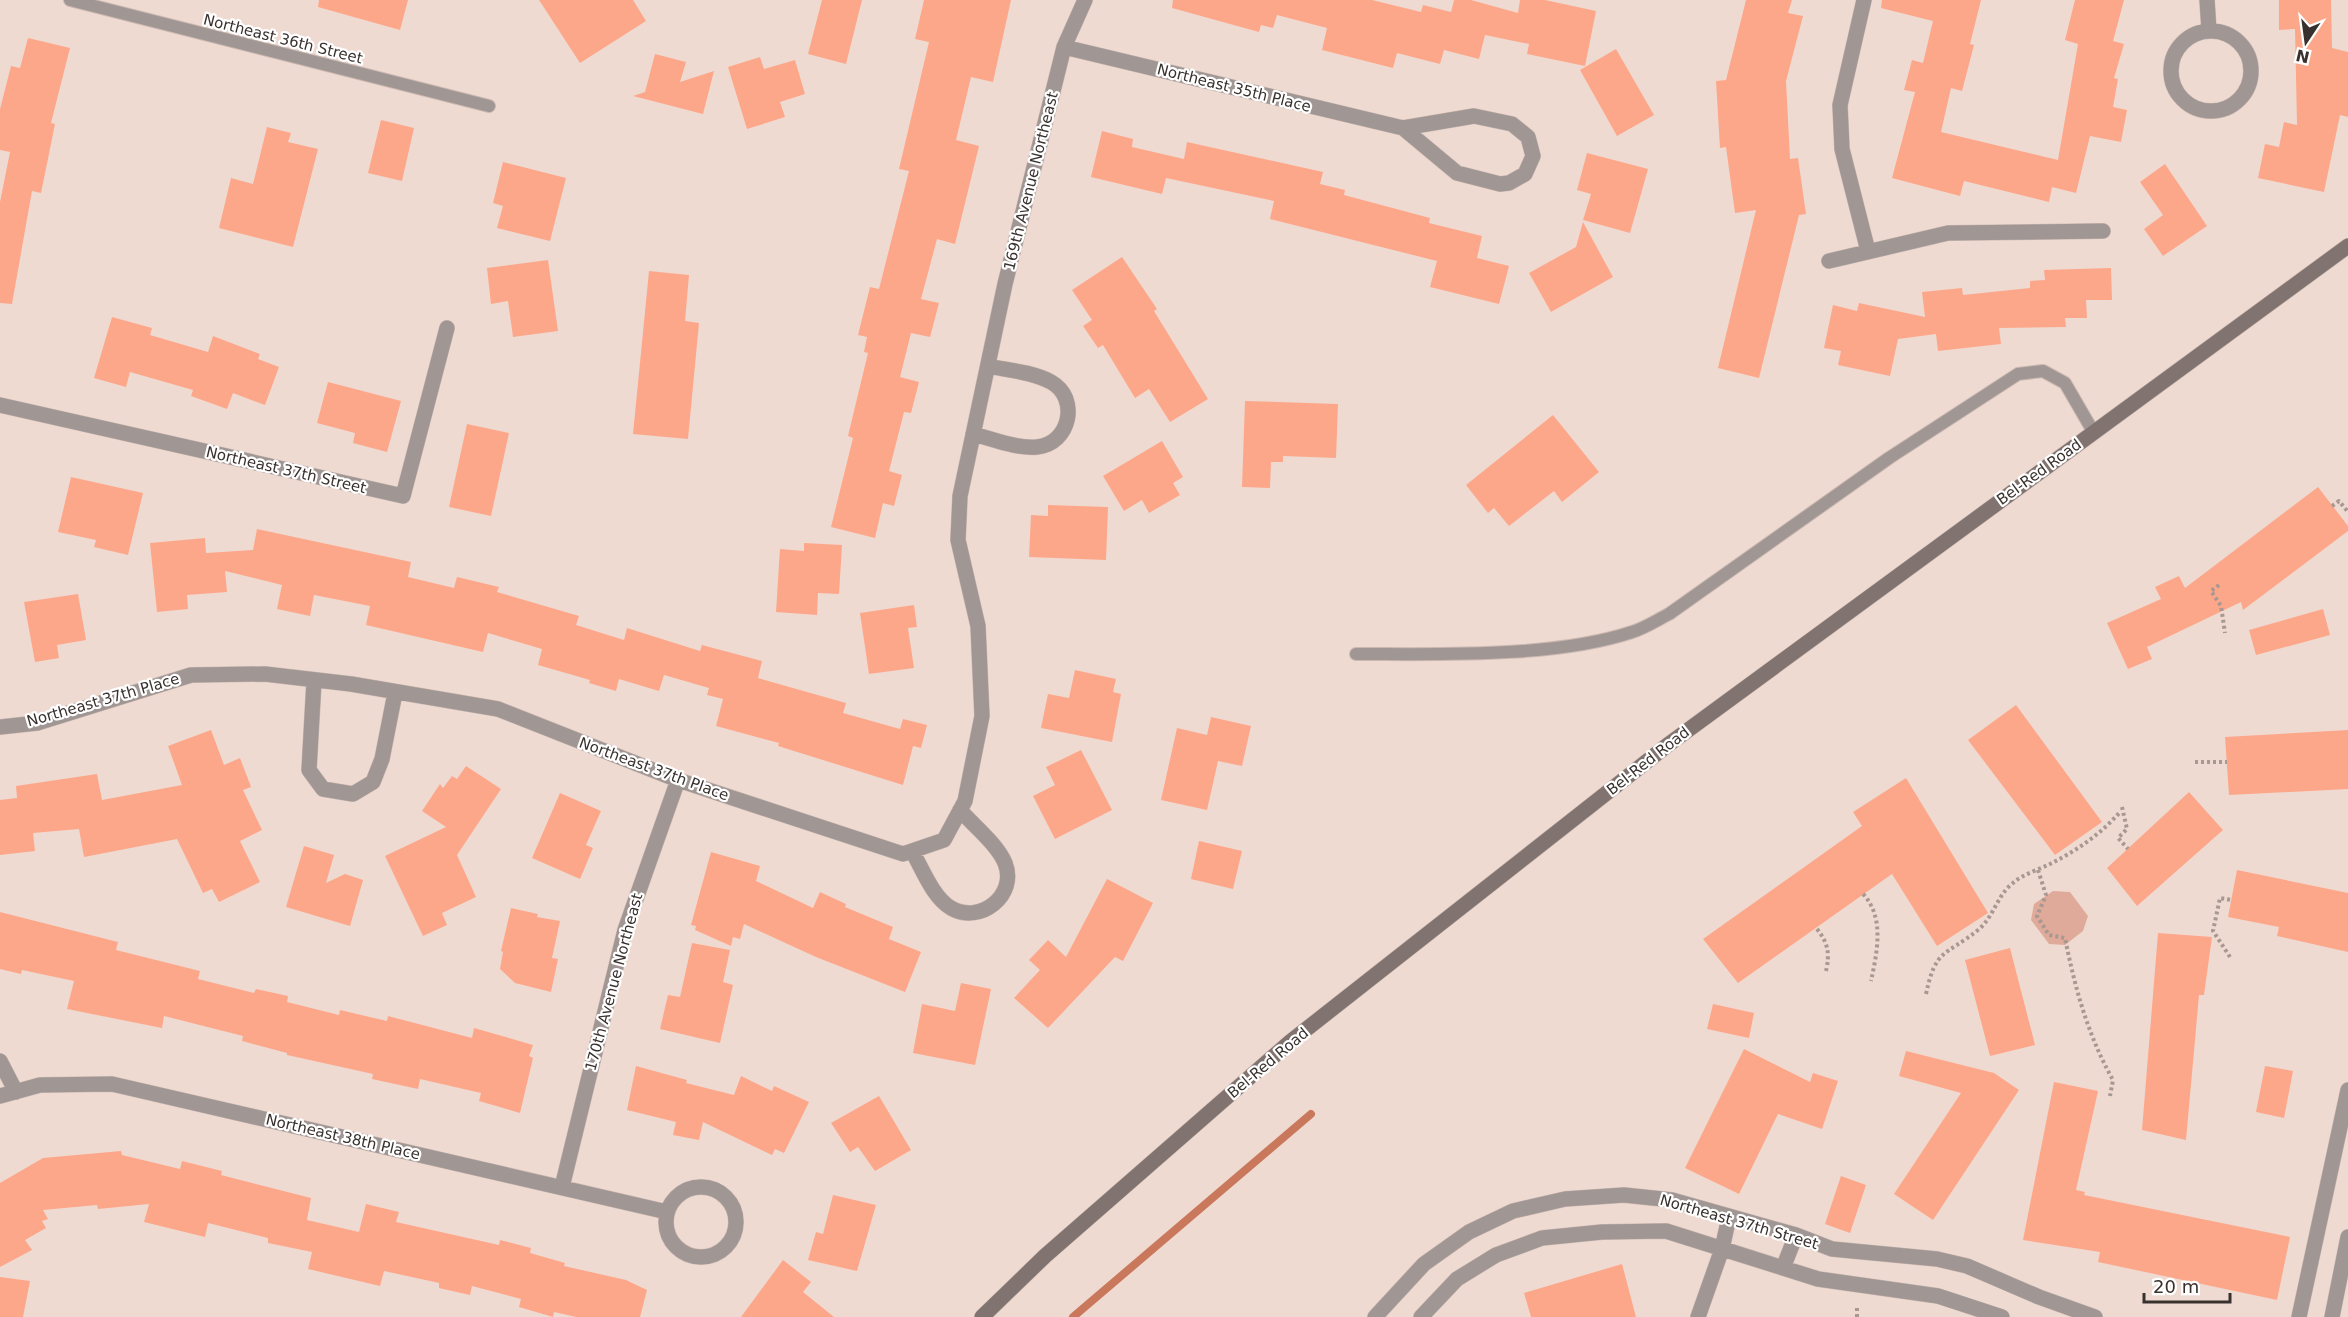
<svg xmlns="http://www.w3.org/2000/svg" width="2348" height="1317" viewBox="0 0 2348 1317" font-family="'DejaVu Sans',sans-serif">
<rect width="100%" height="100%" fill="#efdad2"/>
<!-- green -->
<path fill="#dfaa99" d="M 2053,891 L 2070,892 L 2088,916 L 2083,931 L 2065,945 L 2049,944 L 2031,920 L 2034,904 Z"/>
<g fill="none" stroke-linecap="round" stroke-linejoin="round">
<!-- stream -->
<path stroke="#c9785c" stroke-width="8" d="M 1073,1317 L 1311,1114"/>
</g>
<!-- building -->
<path fill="#fda78a" d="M 319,0 L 408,0 L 400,30 L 318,7 Z
M 539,0 L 633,0 L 646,21 L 580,63 Z
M 822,0 L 862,0 L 846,64 L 808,54 Z
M 924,0 L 1011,0 L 993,82 L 971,77 L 956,140 L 979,146 L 955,244 L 937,239 L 921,299 L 939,303 L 930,337 L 911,333 L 900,377 L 919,382 L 911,413 L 904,412 L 889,471 L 902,475 L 894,506 L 883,503 L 875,538 L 831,527 L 853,438 L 848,436 L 868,353 L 864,352 L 867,337 L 858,335 L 870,287 L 879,289 L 909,171 L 899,169 L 929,42 L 915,39 Z
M 1173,0 L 1372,0 L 1421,12 L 1423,5 L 1451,12 L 1454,0 L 1471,0 L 1518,13 L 1520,0 L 1545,0 L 1596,11 L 1585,66 L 1527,54 L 1529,44 L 1485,35 L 1479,59 L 1444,50 L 1440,64 L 1397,53 L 1393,68 L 1322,50 L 1327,28 L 1277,15 L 1273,28 L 1261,25 L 1259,32 L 1172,8 Z
M 1746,0 L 1792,0 L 1788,13 L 1803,16 L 1786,81 L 1790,159 L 1798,158 L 1806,214 L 1799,215 L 1759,378 L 1718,368 L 1756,210 L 1735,213 L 1726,147 L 1720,148 L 1716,81 L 1726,80 Z
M 1882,0 L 1981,0 L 1970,44 L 1974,45 L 1962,91 L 1951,88 L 1941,132 L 2058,160 L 2078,44 L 2065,40 L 2075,0 L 2124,0 L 2113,41 L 2124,44 L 2114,78 L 2118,79 L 2113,107 L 2127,110 L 2121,142 L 2090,136 L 2076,193 L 2052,187 L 2049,202 L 1964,181 L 1960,196 L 1892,178 L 1915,92 L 1904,90 L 1912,60 L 1923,63 L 1933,21 L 1881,8 Z
M 2279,0 L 2331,0 L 2332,48 L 2348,52 L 2348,117 L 2340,115 L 2324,192 L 2258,178 L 2265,144 L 2279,147 L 2284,122 L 2297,125 L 2295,29 L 2279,30 Z
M 28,38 L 70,48 L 51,123 L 55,124 L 41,193 L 32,191 L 12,304 L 0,303 L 0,202 L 10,152 L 0,150 L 0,109 L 11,66 L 20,68 Z
M 1616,49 L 1654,115 L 1617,136 L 1580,70 Z
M 655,54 L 686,62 L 680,82 L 714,71 L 703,114 L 633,96 L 645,92 Z
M 760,57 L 764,69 L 795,60 L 805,94 L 780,102 L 785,117 L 747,129 L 728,67 Z
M 381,120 L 414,128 L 402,181 L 368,173 Z
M 267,127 L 291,133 L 288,142 L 318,149 L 293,247 L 219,228 L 231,178 L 253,184 Z
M 1102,131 L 1133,139 L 1132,147 L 1184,159 L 1187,142 L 1323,172 L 1320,184 L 1345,190 L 1344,195 L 1430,218 L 1429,223 L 1482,236 L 1477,258 L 1509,266 L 1499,304 L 1430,287 L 1437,261 L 1270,219 L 1274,201 L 1166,178 L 1162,194 L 1091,177 Z
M 1587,153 L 1648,169 L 1630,233 L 1583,220 L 1591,194 L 1577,190 Z
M 503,162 L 566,178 L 550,241 L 497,228 L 503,206 L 493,203 Z
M 2165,164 L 2207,226 L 2163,256 L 2144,229 L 2163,215 L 2140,182 Z
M 1583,222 L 1613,277 L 1551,312 L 1529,273 L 1576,247 Z
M 1122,257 L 1157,309 L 1154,311 L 1208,399 L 1170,422 L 1149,389 L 1135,398 L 1103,345 L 1098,348 L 1083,326 L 1092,320 L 1072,290 Z
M 548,260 L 558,331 L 513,337 L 508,301 L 491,304 L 487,268 Z
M 2111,268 L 2112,300 L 2086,300 L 2087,318 L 2065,318 L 2066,327 L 1999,328 L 2001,344 L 1938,351 L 1936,334 L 1898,339 L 1890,376 L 1838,365 L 1841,351 L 1824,348 L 1833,305 L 1857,311 L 1859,303 L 1925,317 L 1922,292 L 1962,288 L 1963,295 L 2030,288 L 2030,281 L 2045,280 L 2044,270 Z
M 649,271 L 689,275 L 685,321 L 699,323 L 688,439 L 633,434 Z
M 112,317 L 152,328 L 150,335 L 208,352 L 213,336 L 260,354 L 258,359 L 279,367 L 265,405 L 233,393 L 227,409 L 191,396 L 193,390 L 130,372 L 126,387 L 94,378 Z
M 328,382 L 401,401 L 387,452 L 353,443 L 355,433 L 317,423 Z
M 1245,401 L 1338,404 L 1336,458 L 1283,456 L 1283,462 L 1271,462 L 1270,488 L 1242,487 Z
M 1553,415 L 1599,472 L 1562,502 L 1554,491 L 1509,526 L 1494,508 L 1488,513 L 1466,485 Z
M 467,424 L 509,433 L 491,516 L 449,507 Z
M 1162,441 L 1183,477 L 1173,483 L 1180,495 L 1149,513 L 1142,500 L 1124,511 L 1103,476 Z
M 71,477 L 143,493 L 128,555 L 94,547 L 96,540 L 58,532 Z
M 2318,487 L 2348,526 L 2348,531 L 2243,610 L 2241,602 L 2147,647 L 2152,659 L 2128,669 L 2107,623 L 2161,599 L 2155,587 L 2179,576 L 2185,588 Z
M 1048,505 L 1108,507 L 1106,560 L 1029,557 L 1031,515 L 1048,516 Z
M 257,529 L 411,562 L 408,577 L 454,588 L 457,577 L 499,587 L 497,592 L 579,616 L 576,625 L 624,640 L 627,628 L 700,651 L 702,645 L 762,661 L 758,678 L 846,703 L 843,713 L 900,729 L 903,719 L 927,725 L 921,748 L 913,746 L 903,785 L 778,746 L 779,743 L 716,726 L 723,699 L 707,695 L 709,688 L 664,675 L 659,691 L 619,679 L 616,691 L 589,683 L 590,680 L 538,665 L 542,649 L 488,633 L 483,652 L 366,625 L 370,606 L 314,595 L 310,616 L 277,609 L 282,585 L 225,571 L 227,592 L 187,595 L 188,609 L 157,612 L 150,543 L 205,538 L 206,553 L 253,550 Z
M 804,543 L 842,545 L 839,594 L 818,593 L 817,615 L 776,612 L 780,549 L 804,551 Z
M 78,594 L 86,640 L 57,645 L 59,658 L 35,662 L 24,602 Z
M 914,605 L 917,627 L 908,628 L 914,668 L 869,674 L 860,613 Z
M 2323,609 L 2330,635 L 2256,655 L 2249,630 Z
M 1075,670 L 1116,679 L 1113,692 L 1121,694 L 1112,742 L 1041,728 L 1048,694 L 1069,698 Z
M 2016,705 L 2102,822 L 2055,855 L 1968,740 Z
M 1211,717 L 1251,726 L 1242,766 L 1218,761 L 1207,810 L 1161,800 L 1177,728 L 1207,735 Z
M 211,730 L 224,765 L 240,758 L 251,787 L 243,790 L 262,830 L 240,841 L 260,882 L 219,902 L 212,889 L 203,893 L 177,839 L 84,857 L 79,829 L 33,833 L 35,851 L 0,855 L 0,800 L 17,798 L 16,786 L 97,774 L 102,800 L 182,785 L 168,746 Z
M 2348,730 L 2348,789 L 2229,795 L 2225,737 Z
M 1081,750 L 1112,810 L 1055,839 L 1033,796 L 1055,785 L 1046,767 Z
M 466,766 L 501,789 L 457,855 L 476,897 L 442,913 L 447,925 L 423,936 L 385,856 L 446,827 L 422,811 L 440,784 L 443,788 L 452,776 L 457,779 Z
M 1906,778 L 1988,913 L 1937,946 L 1892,874 L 1738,983 L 1703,939 L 1862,826 L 1853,812 Z
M 2189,792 L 2223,830 L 2137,906 L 2107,868 Z
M 560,793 L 601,811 L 586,845 L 593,848 L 580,879 L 532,858 Z
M 1199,841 L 1242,851 L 1233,889 L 1191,879 Z
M 304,846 L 334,855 L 326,883 L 345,874 L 363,880 L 350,926 L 286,907 Z
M 711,852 L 760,866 L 756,881 L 813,908 L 820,892 L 846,904 L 845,907 L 893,927 L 889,939 L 921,952 L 905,992 L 816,957 L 744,924 L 740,939 L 733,937 L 731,946 L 695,930 L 696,926 L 691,925 Z
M 2237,870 L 2348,893 L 2348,952 L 2277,936 L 2279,927 L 2228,917 Z
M 1107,879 L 1153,903 L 1123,961 L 1115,957 L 1048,1028 L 1014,998 L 1040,970 L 1029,960 L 1048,940 L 1066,957 Z
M 511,908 L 538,914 L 537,917 L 560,921 L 552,958 L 558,959 L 551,992 L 515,983 L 500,969 L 503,952 L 501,951 Z
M 0,912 L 118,942 L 116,950 L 200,971 L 198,979 L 254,993 L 256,989 L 288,996 L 287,1002 L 339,1015 L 340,1010 L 387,1021 L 388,1016 L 472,1038 L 474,1028 L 533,1045 L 529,1056 L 533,1058 L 520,1113 L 479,1101 L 481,1093 L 420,1079 L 418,1089 L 372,1079 L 373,1074 L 287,1055 L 287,1053 L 242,1041 L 243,1036 L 164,1016 L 162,1028 L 67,1009 L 74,981 L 22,970 L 21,974 L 0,969 Z
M 2158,933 L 2212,937 L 2204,995 L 2199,995 L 2186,1140 L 2142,1130 Z
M 692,943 L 730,950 L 723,982 L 733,985 L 720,1043 L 660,1029 L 668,995 L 680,997 Z
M 2010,948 L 2035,1045 L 1990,1056 L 1965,960 Z
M 961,983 L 991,989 L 975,1065 L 913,1053 L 922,1004 L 955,1011 Z
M 1713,1004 L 1754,1013 L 1749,1038 L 1707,1029 Z
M 1744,1049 L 1810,1082 L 1813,1073 L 1838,1081 L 1822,1129 L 1778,1114 L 1739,1194 L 1685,1168 Z
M 1906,1051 L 1994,1073 L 2019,1090 L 1933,1220 L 1894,1194 L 1961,1093 L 1899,1076 Z
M 636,1066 L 687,1080 L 686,1083 L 734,1095 L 741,1076 L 772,1091 L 774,1086 L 809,1102 L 784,1153 L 775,1149 L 772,1155 L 703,1122 L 699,1140 L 673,1135 L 676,1122 L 627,1110 Z
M 2265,1066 L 2293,1071 L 2284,1118 L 2256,1112 Z
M 2054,1082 L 2098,1091 L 2076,1190 L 2085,1192 L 2084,1195 L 2290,1237 L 2277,1300 L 2098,1262 L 2100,1252 L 2023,1240 Z
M 879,1096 L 911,1150 L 875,1171 L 858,1147 L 850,1152 L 831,1123 Z
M 121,1151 L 122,1155 L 180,1169 L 182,1161 L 222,1171 L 221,1175 L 311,1198 L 307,1220 L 359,1232 L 366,1204 L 399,1212 L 396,1222 L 499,1245 L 500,1240 L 531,1248 L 530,1253 L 565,1263 L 564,1266 L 626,1280 L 647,1290 L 640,1317 L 576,1317 L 554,1312 L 553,1317 L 519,1307 L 521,1299 L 472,1286 L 470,1295 L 439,1288 L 439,1283 L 384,1271 L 380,1286 L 308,1269 L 312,1252 L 268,1243 L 268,1238 L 208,1223 L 205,1237 L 144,1222 L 149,1204 L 98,1209 L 97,1205 L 43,1210 L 48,1219 L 42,1221 L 46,1228 L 25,1240 L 32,1250 L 0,1267 L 0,1183 L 43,1158 Z
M 1841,1176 L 1866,1185 L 1850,1233 L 1825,1224 Z
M 833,1195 L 876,1205 L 857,1271 L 808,1260 L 816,1232 L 823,1234 Z
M 783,1260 L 811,1282 L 803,1292 L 834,1317 L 741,1317 Z
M 1622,1264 L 1636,1317 L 1531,1317 L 1524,1293 Z
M 0,1277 L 30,1281 L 23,1317 L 0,1317 Z"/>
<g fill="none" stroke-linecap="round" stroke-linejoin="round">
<!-- lane casing -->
<g stroke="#cbb8b1" stroke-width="14">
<path id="lane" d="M 70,0 L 489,106
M 1356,654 C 1438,654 1554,658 1632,632 C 1645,628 1657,620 1669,614 L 1889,458 L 2018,374 L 2043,371 L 2065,383 L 2094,433"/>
</g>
<!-- street casing -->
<g stroke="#cbb8b1" stroke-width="16">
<path id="street" d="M 1864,0 L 1840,105 L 1842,149 L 1868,251
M 2207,0 L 2209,30
M2171 71a40 40 0 1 1 80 0a40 40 0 1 1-80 0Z
M 1064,47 L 1403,128 L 1474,116 L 1512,124 L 1528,137 L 1533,156 L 1525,174 L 1509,183 L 1500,184 L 1457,173 L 1403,128
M 1829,261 L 1948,233 L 2103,231
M 0,405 L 403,496 L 447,328
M 973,434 C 993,439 1017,449 1037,447 C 1070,444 1080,398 1051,382 C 1033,372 1007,370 988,366
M 314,681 L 309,770 L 323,789 L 353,794 L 373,782 L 382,759 L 395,693
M 0,727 L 37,723 L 191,675 L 265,674 L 351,684 L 498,709 L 678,780 L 903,854 L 944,840 L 965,801 L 982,716 L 978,626 L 958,540 L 960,496 L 1005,284 L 1064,47 L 1085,0
M 912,851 C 922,868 933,898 951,908 C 980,925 1018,895 1005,863 C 997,844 974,826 960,810
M 0,1061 L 16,1092
M 0,1096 L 40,1085 L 112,1084 L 667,1212
M 562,1187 L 625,930 L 678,780
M666 1222a35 35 0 1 1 70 0a35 35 0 1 1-70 0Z
M 1783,1268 L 1796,1235
M 1375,1317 L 1424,1264 L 1469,1232 L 1513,1211 L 1565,1199 L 1624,1195 L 1672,1200 L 1796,1235 L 1832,1249 L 1937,1259 L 1967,1266 L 2039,1297 L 2095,1317
M 1421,1317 L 1457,1279 L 1496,1255 L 1542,1238 L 1602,1232 L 1666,1231 L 1818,1279 L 1938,1296 L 2002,1317
M 1698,1317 L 1722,1249 L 1729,1217
M 2299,1317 L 2348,1090
M 2332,1317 L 2348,1237"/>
</g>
<!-- secondary casing -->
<g stroke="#cbb8b1" stroke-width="16">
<path id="secondary" d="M 982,1317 L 1045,1256 L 1290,1042 L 1669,744 L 2348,246"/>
</g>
<!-- path -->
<path stroke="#a89892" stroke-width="4" stroke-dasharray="3 3" stroke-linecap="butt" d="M 2332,506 L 2339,501 L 2348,512
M 2219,585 L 2211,591 L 2221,606 L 2225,633
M 2195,762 L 2227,762
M 2122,807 L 2127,829 L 2118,838 L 2128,849
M 2038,870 L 2046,895 L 2037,916 L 2049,935 L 2065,938 C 2075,988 2088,1036 2113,1080 L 2110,1096
M 1863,894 C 1885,917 1877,953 1871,981
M 1817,929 C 1828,943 1830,953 1826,971
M 2230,957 L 2213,931 L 2220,898 L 2231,900
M 1926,994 C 1936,948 1944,957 1978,930 C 1994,917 1997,895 2013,883 C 2023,874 2038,870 2050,864 C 2076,851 2101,834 2120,812
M 1857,1317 L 1857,1307"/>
<!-- lane -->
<use href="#lane" stroke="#a09794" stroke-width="12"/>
<!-- street -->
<use href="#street" stroke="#a09794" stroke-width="15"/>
<!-- secondary -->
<use href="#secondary" stroke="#817470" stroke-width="15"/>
</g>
<g text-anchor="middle" stroke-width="4.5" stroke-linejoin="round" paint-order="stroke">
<!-- street labels -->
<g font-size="15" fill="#39312e" stroke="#fff">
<text transform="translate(283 39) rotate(14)" y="5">Northeast 36th Street</text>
<text transform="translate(1234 88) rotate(14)" y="5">Northeast 35th Place</text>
<text transform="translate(1031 181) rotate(-76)" y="5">169th Avenue Northeast</text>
<text transform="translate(286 470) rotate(13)" y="5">Northeast 37th Street</text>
<text transform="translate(2039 472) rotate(-36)" y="5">Bel-Red Road</text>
<text transform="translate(103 700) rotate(-16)" y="5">Northeast 37th Place</text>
<text transform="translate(1648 761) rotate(-38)" y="5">Bel-Red Road</text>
<text transform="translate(654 769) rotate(20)" y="5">Northeast 37th Place</text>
<text transform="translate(614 982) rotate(-75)" y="5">170th Avenue Northeast</text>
<text transform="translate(1268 1063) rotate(-40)" y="5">Bel-Red Road</text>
<text transform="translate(343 1137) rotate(13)" y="5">Northeast 38th Place</text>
<text transform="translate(1739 1222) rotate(16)" y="5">Northeast 37th Street</text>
</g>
</g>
<!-- north arrow -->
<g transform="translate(2306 42) rotate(193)" stroke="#ffffff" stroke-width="4.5" paint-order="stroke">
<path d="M0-4.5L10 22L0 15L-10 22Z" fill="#39312e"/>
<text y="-9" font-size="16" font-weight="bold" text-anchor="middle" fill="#39312e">N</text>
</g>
<!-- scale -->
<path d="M2144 1293v9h86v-9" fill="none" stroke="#39312e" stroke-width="3"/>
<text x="2153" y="1293" font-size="18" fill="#39312e" stroke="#ffffff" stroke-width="4.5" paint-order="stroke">20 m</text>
</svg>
